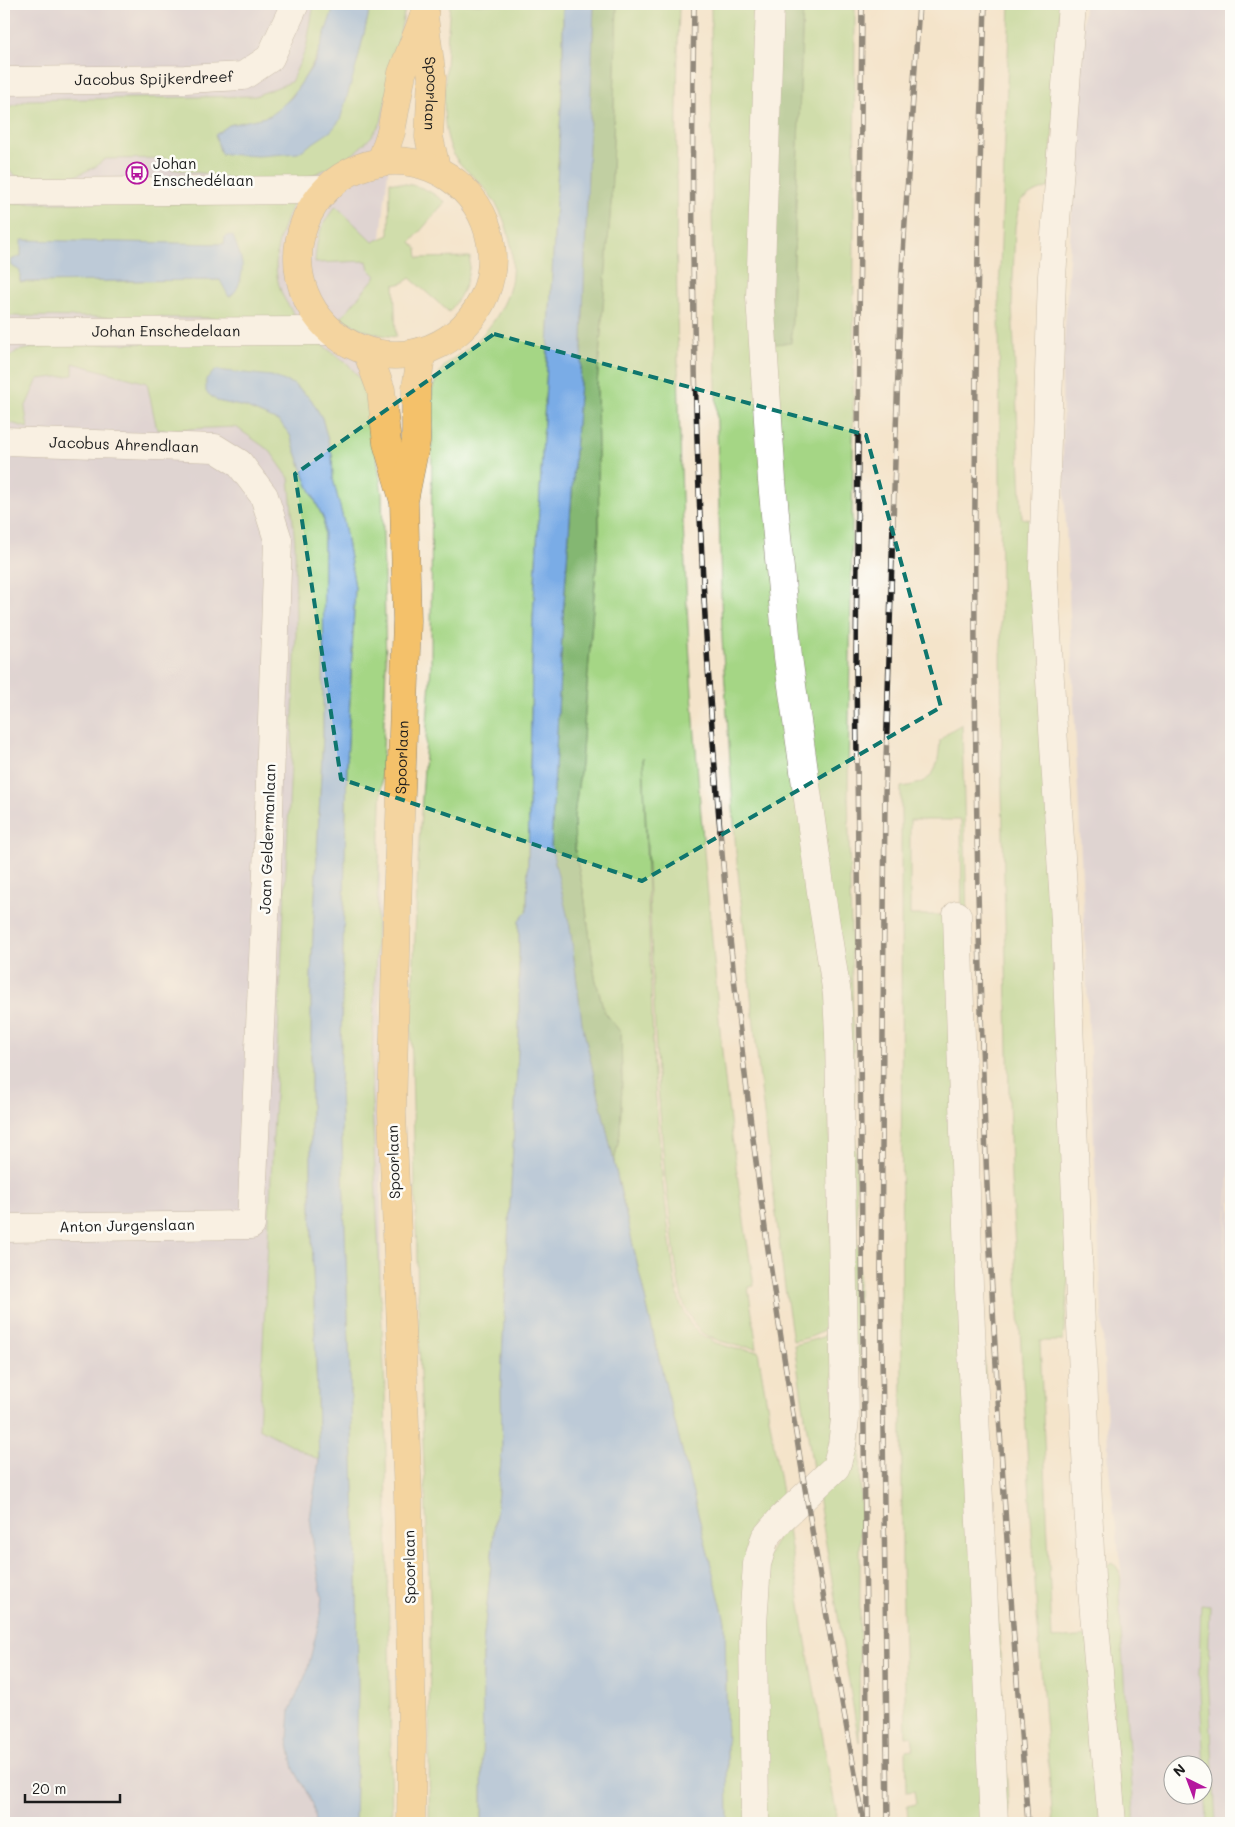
<svg xmlns="http://www.w3.org/2000/svg" width="1235" height="1827" viewBox="0 0 1235 1827" font-family="Mali,sans-serif">
<rect width="100%" height="100%" fill="#fdfcf7"/>
<filter id="ink" filterUnits="userSpaceOnUse"><feTurbulence type="fractalNoise" baseFrequency=".02" numOctaves="2"/><feDisplacementMap in="SourceGraphic" scale="10" xChannelSelector="R" yChannelSelector="G"/><feConvolveMatrix kernelMatrix="1 2 1 2 8 2 1 2 1" color-interpolation-filters="sRGB"/></filter>
<filter id="wash" filterUnits="userSpaceOnUse"><feTurbulence type="fractalNoise" baseFrequency=".0096" numOctaves="4" result="noise"/><feDisplacementMap in="SourceGraphic" scale="20" xChannelSelector="R" yChannelSelector="G"/><feGaussianBlur stdDeviation="1.12" result="paint"/><feColorMatrix in="noise" values="0 0 0 0 0 0 0 0 0 0 0 0 0 0 0 0 0 1.4 0 .05"/><feComposite in="paint" operator="in"/></filter>
<g filter="url(#wash)">
<rect width="100%" height="100%" fill="#f4e4cb"/>
<!-- industrial -->
<path fill="#c6c0da" fill-rule="evenodd" d="M 4,4 L 406,4 L 379,256 L 382,1823 L 4,1823 Z
M 1084,4 L 1231,4 L 1231,1148 L 1217,1365 L 1231,1167 L 1231,1823 L 1135,1823 L 1126,1712 L 1119,1597 L 1122,1578 L 1109,1470 L 1063,462 L 1062,376 ZM 1172,1764 L 1202,1764 L 1202,1794 L 1172,1794 Z"/>
<!-- green -->
<path fill="#a5d685" stroke="#607950" fill-rule="evenodd" d="M 314,4 L 335,4 C 328,37 301,98 270,115 C 260,120 240,122 229,125 L 222,154 L 357,63 L 371,4 L 406,4 L 381,122 L 371,137 L 353,154 L 328,168 L 297,182 L 244,181 L 216,175 L 171,169 L 167,158 L 105,159 L 95,167 L 73,177 L 53,183 L 19,178 L 4,166 L 4,109 L 28,100 L 255,96 L 291,82 L 306,49 Z
M 450,4 L 563,4 L 563,75 L 533,618 L 527,912 L 519,921 L 519,1032 L 501,1378 L 502,1451 L 483,1646 L 482,1823 L 429,1823 L 430,1600 L 420,1375 L 411,1029 L 419,842 L 431,665 L 432,391 C 442,359 451,363 473,344 C 492,327 509,302 512,276 C 515,241 503,206 479,182 C 469,172 457,164 452,151 C 441,124 444,96 446,68 C 447,47 448,25 450,4 Z
M 617,4 L 679,4 C 671,305 681,607 709,907 C 716,976 720,1045 729,1113 C 736,1171 745,1228 754,1286 L 748,1287 L 757,1348 L 737,1346 L 717,1340 L 702,1333 L 693,1322 L 683,1302 L 678,1281 L 665,1176 L 657,1074 L 643,757 L 654,1074 L 662,1176 L 675,1282 L 680,1303 L 690,1324 L 701,1335 L 716,1343 L 736,1349 L 758,1351 L 784,1505 L 769,1520 L 749,1823 L 728,1823 L 725,1621 L 659,1359 L 614,1162 L 620,1134 L 622,1079 L 621,1033 L 604,1011 L 595,977 L 584,894 L 575,852 L 574,816 L 581,764 L 599,530 L 597,385 L 611,203 Z
M 711,4 L 765,4 L 754,314 L 827,964 L 835,1459 L 815,1482 L 794,1345 L 823,1337 L 832,1326 C 816,1335 812,1338 793,1341 L 784,1281 L 759,1072 L 736,853 L 722,638 L 712,212 Z
M 803,4 L 855,4 L 853,454 L 848,787 L 861,1414 L 859,1742 L 818,1496 L 832,1484 L 847,1144 L 798,675 L 770,344 L 791,342 Z
M 1010,4 L 1061,4 L 1049,187 L 1033,193 L 1020,201 L 1015,227 L 1012,304 L 1022,518 L 1035,521 L 1070,1270 L 1063,1341 L 1040,1341 L 1052,1639 L 1089,1636 L 1100,1823 L 1053,1823 L 1037,1616 L 1011,1179 L 1002,789 L 999,296 Z
M 390,182 C 416,185 424,186 445,202 L 411,242 L 417,249 L 418,258 L 470,257 C 469,280 464,293 449,312 L 410,278 L 403,283 L 394,285 L 396,337 C 373,335 360,329 341,318 L 376,276 L 369,269 L 367,261 L 315,263 C 317,237 319,227 336,206 L 373,242 L 389,235 Z
M 4,203 L 293,203 C 281,232 269,259 281,291 C 284,301 292,310 297,319 L 4,316 ZM 225,237 L 221,280 L 20,282 L 22,241 L 224,244 Z
M 318,342 L 348,364 L 360,379 L 369,400 L 382,494 L 386,665 L 371,1085 L 385,1391 L 392,1823 L 355,1823 L 358,1686 L 357,1576 L 340,1087 L 347,763 L 355,587 L 344,523 L 333,479 L 332,455 L 322,418 L 311,399 L 293,384 L 217,401 L 245,407 L 280,422 L 290,435 L 307,483 L 324,520 L 323,735 L 311,976 L 311,1204 L 319,1460 L 259,1428 L 292,743 L 296,631 L 295,544 L 289,478 L 270,451 L 236,427 L 157,430 L 147,383 L 73,363 L 73,375 L 38,379 L 25,408 L 28,428 L 4,421 L 4,361 L 17,351 L 52,344 Z
M 962,724 L 973,1152 L 1009,1823 L 1003,1823 L 962,915 L 961,820 L 910,820 L 910,915 L 948,915 L 988,1823 L 908,1823 L 907,1806 L 916,1804 L 914,1791 L 907,1792 L 906,1750 L 914,1749 L 912,1736 L 906,1737 L 902,1563 L 901,787 C 934,783 938,772 940,740 L 950,731 Z
M 787,1523 L 806,1642 L 838,1823 L 763,1823 L 763,1564 Z
M 1113,1562 C 1123,1573 1121,1582 1119,1597 L 1126,1712 L 1135,1823 L 1122,1823 L 1102,1584 L 1104,1567 Z
M 1201,1604 L 1210,1605 L 1208,1675 L 1216,1823 L 1207,1823 L 1199,1674 Z"/>
<!-- forest -->
<path fill="#84b772" stroke="#506a47" d="M 594,4 L 617,4 L 611,203 L 597,385 L 599,530 L 581,764 L 574,816 L 575,852 L 584,894 L 595,977 L 604,1011 L 621,1033 L 622,1079 L 620,1134 L 614,1162 L 582,1023 L 570,927 L 551,846 L 563,617 L 581,368 Z
M 790,4 L 803,4 L 791,343 L 770,344 L 777,18 Z"/>
<!-- water -->
<path fill="#7aace6" stroke="#4b6481" d="M 335,4 L 371,4 L 357,63 L 340,120 L 331,131 L 298,153 L 258,156 L 221,154 L 215,135 L 229,125 L 270,116 L 292,97 L 315,62 Z
M 563,4 L 594,4 L 581,368 L 563,617 L 551,846 L 570,927 L 582,1023 L 659,1359 L 725,1621 L 728,1823 L 482,1823 L 483,1646 L 502,1451 L 501,1378 L 519,1032 L 519,921 L 527,911 L 533,618 L 563,75 Z
M 229,235 L 233,236 C 236,245 241,255 242,264 C 243,274 239,292 229,297 L 220,280 L 20,282 L 20,271 L 12,266 L 11,260 L 21,256 L 21,240 L 224,244 L 225,237 Z
M 216,370 L 271,376 L 293,384 L 311,399 L 322,418 L 332,455 L 333,479 L 344,523 L 355,587 L 347,763 L 340,1087 L 357,1576 L 358,1686 L 355,1823 L 315,1823 L 313,1804 L 294,1769 L 288,1739 L 290,1710 L 307,1672 L 319,1622 L 322,1597 L 315,1558 L 310,1518 L 319,1460 L 311,1204 L 311,976 L 323,735 L 324,520 L 307,483 L 290,435 L 280,422 L 245,407 L 217,401 L 206,392 L 206,379 Z"/>
</g>
<g filter="url(#ink)">
<g fill="none" stroke-linecap="round" stroke-linejoin="round">
<!-- minor casing -->
<g stroke="#888074" stroke-width="29">
<g id="minor">
<path d="M 1072,4 L 1052,276 L 1043,568 L 1065,921 L 1091,1578 L 1112,1823"/>
<path id="s1" d="M 4,81 L 185,79 L 243,76 L 270,58 L 295,4"/>
<path d="M 4,192 L 324,190"/>
<path id="s2" d="M 4,332 L 330,331"/>
<path id="s3" d="M 4,441 L 215,448 L 239,463 L 264,496 L 278,540 L 267,872 L 251,1225 L 4,1228"/>
<path d="M 957,915 L 969,1286 L 994,1823"/>
<path d="M 755,1823 L 753,1624 L 757,1564 L 765,1538 L 781,1519 L 836,1467 L 842,1445 L 845,1419 L 839,1034 L 837,994 L 823,906 L 788,657 L 772,481 L 760,297 L 770,4"/>
</g>
</g>
<!-- major casing -->
<g stroke="#888074" stroke-width="29">
<g id="major">
<path id="s4" d="M 425,4 L 424,17 L 432,78 L 429,137 L 436,168"/>
<circle cx="395" cy="258" r="97"/>
<path d="M 381,162 L 391,132 L 402,73 L 423,19"/>
<path d="M 368,354 L 381,390 L 387,443 L 403,498"/>
<path id="s5" d="M 411,1823 L 412,1737 L 408,1496 L 392,1113 L 398,877 L 407,620 L 404,501 L 416,441 L 416,388 L 422,351"/>
</g>
</g>
<!-- minor -->
<use href="#minor" stroke="#fff" stroke-width="28"/>
<!-- major -->
<use href="#major" stroke="#f4c16a" stroke-width="28"/>
<!-- rail casing -->
<g stroke="#1c1c1c" stroke-width="5.5">
<path id="rail" d="M 694,4 C 688,332 700,660 735,987 C 765,1267 813,1546 864,1823
M 862,4 L 856,664 L 868,1818
M 985,4 C 971,397 971,791 987,1184 C 996,1397 1011,1610 1028,1823
M 888,1823 L 881,1270 L 885,796 L 894,490 L 901,285 L 919,4"/>
</g>
<!-- rail -->
<use href="#rail" stroke="#fdfcf7" stroke-width="4" stroke-dasharray="11" stroke-linecap="butt"/>
</g>
</g>
<!-- marked area -->
<path d="M0 0H1235V1827H0ZM 494,334 L 866,435 L 941,707 L 642,881 L 341,779 L 295,474 Z" fill="#f4e4cb" fill-opacity=".55" fill-rule="evenodd"/>
<path fill="none" stroke="#0f766e" stroke-width="4" stroke-dasharray="10 6" stroke-linejoin="round" d="M 494,334 L 866,435 L 941,707 L 642,881 L 341,779 L 295,474 Z"/>
<!-- icons -->
<defs>
<g id="bus-ring" transform="scale(1.125)"><circle r="9.5" fill="#fdfcf7" stroke="#b5179e" stroke-width="1.5"/><path d="M-5-6H5V4H4V6H2V4H-2V6H-4V4H-5ZM-3.5-4V0h7V-4ZM-3.5 1.2v1.5H-2V1.2ZM2 1.2v1.5H3.5V1.2Z" fill="#b5179e"/></g>
</defs>
<g fill-rule="evenodd">
<use href="#bus-ring" x="137" y="173"/>
</g>
<g text-anchor="middle" stroke-width="5" stroke-linejoin="round" paint-order="stroke">
<!-- street labels -->
<g font-size="15" fill="#1c1c1c" stroke="#fdfcf7">
<text dy="5" stroke="none"><textPath href="#s1" startOffset="150">Jacobus Spijkerdreef</textPath></text>
<text dy="5" stroke="none"><textPath href="#s4" startOffset="90">Spoorlaan</textPath></text>
<text dy="5" stroke="none"><textPath href="#s2" startOffset="162">Johan Enschedelaan</textPath></text>
<text dy="5" stroke="none"><textPath href="#s3" startOffset="120">Jacobus Ahrendlaan</textPath></text>
<text dy="5" stroke="none"><textPath href="#s5" startOffset="1066">Spoorlaan</textPath></text>
<text transform="translate(268 839) rotate(-88)" y="5">Joan Geldermanlaan</text>
<text transform="translate(394 1162) rotate(-92)" y="5">Spoorlaan</text>
<text transform="translate(127 1226) rotate(-1)" y="5">Anton Jurgenslaan</text>
<text transform="translate(410 1567) rotate(-91)" y="5">Spoorlaan</text>
</g>
<!-- poi labels -->
<g font-size="15" fill="#1c1c1c" stroke="#fdfcf7" text-anchor="start">
<text x="153" y="169">Johan<tspan x="153" dy="17">Enschedélaan</tspan></text>
</g>
</g>
<!-- margin -->
<rect width="1235" height="1827" fill="none" stroke="#fdfcf7" stroke-width="20"/>
<!-- north arrow -->
<g transform="translate(1188 1780) rotate(318)"><circle r="24" fill="#fdfcf7" stroke="#a3a29f"/>
<path d="M0-4L9 19L0 12L-9 19Z" fill="#b5179e"/>
<text y="-8" font-size="14" font-weight="bold" text-anchor="middle" fill="#1c1c1c">N</text>
</g>
<!-- scale -->
<path d="M25 1794v8h95v-8" fill="none" stroke="#1c1c1c" stroke-width="2.5"/>
<text x="32" y="1794" font-size="15" fill="#1c1c1c" stroke="#fdfcf7" stroke-width="4" paint-order="stroke">20 m</text>
</svg>
